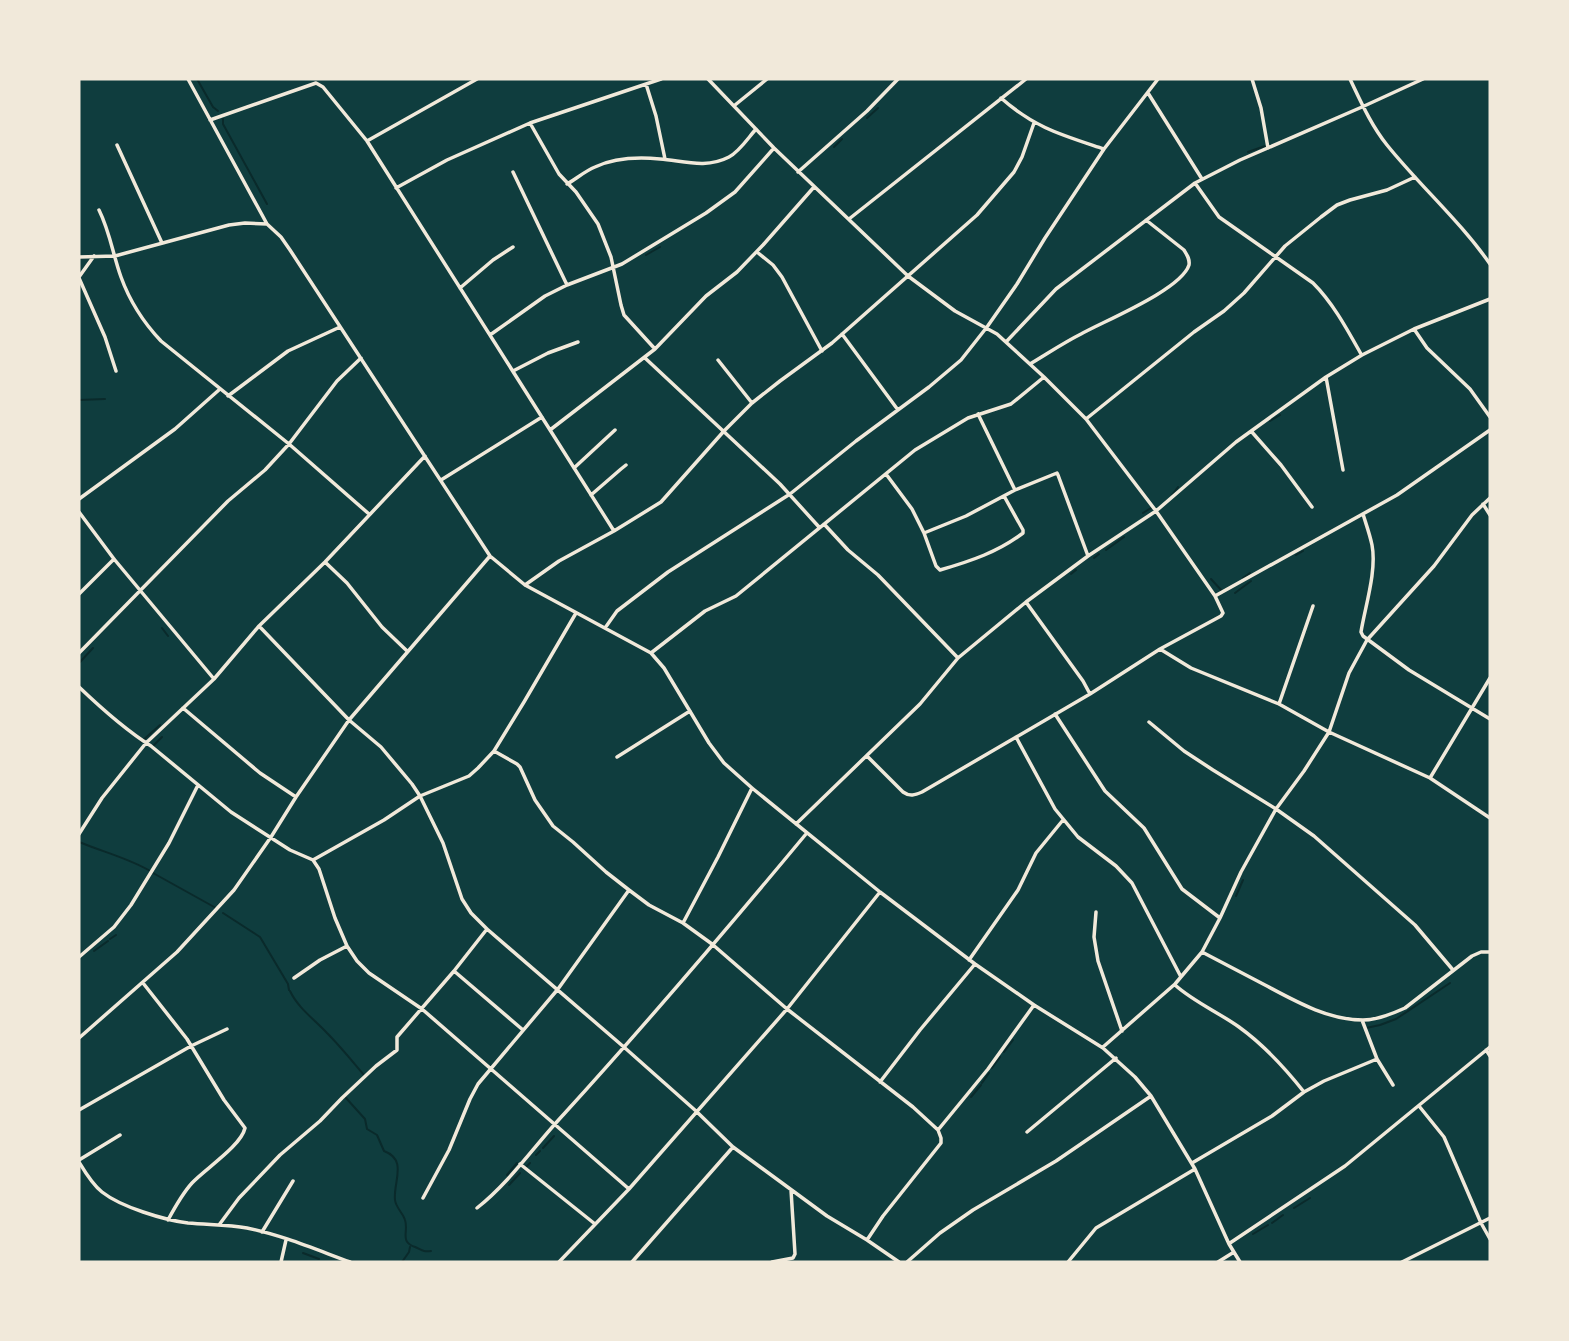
<svg xmlns="http://www.w3.org/2000/svg" width="1569" height="1341" viewBox="0 0 1569 1341" font-family="'Fira Sans Condensed',sans-serif">
<rect width="100%" height="100%" fill="#0f3d3e"/>
<g fill="none" stroke-linecap="round" stroke-linejoin="round">
<!-- stream -->
<path stroke="#0a2a2b" stroke-width="2" d="M 197,79 L 213,107 L 218,111
M 867,118 L 878,108
M 223,119 L 223,124 L 267,204
M 834,147 L 842,139
M 1248,152 L 1265,146
M 646,255 L 660,247
M 79,400 L 105,399
M 1270,421 L 1280,415
M 1172,495 L 1178,487
M 1143,513 L 1151,508
M 1106,550 L 1124,537
M 1296,555 L 1303,551
M 1094,558 L 1099,554
M 1071,574 L 1076,570
M 1243,578 L 1250,573
M 1211,579 L 1222,591
M 1235,593 L 1251,581
M 162,628 L 168,636
M 80,662 L 93,648
M 141,742 L 160,725
M 153,746 L 162,737
M 79,842 C 103,852 129,858 152,872
M 153,873 L 216,908
M 1236,896 L 1243,880
M 223,913 L 260,937 L 288,984 L 289,990
M 110,939 L 116,935
M 94,951 L 108,941
M 290,991 C 298,1008 315,1020 327,1033 C 340,1046 352,1061 364,1075 L 364,1077
M 1366,1028 L 1380,1025 L 1396,1019 L 1450,983
M 1004,1052 L 1013,1040
M 992,1068 L 1000,1057
M 982,1083 L 989,1073
M 971,1097 L 981,1085
M 346,1098 L 365,1119 L 367,1129 L 377,1135 L 384,1151 C 408,1160 393,1182 395,1200 C 396,1208 403,1213 405,1220 C 409,1232 399,1241 415,1247 C 422,1250 423,1252 431,1251
M 543,1148 L 554,1136
M 536,1155 L 540,1151
M 525,1168 L 530,1163
M 507,1175 L 517,1163
M 509,1185 L 520,1173
M 1294,1208 L 1310,1198
M 1272,1223 L 1283,1215
M 1253,1234 L 1268,1225
M 303,1253 L 319,1259
M 402,1262 L 409,1252 L 410,1247"/>
<!-- minor -->
<path stroke="#f1e9da" stroke-width="3.5" d="M 188,79 L 267,224 L 281,237 L 290,250 L 490,556 L 525,585 L 651,653 L 664,668 L 709,743 L 724,763 L 752,788 L 880,892 L 975,964 L 1034,1005 L 1103,1048 L 1135,1077 L 1151,1096 L 1195,1169 L 1229,1244 L 1240,1262
M 708,79 L 774,148 L 908,276 L 955,311 L 997,334 L 1044,377 L 1086,419 L 1156,511 L 1215,596
M 1252,79 L 1261,108 L 1268,148
M 1350,79 C 1361,102 1371,125 1387,145 C 1420,186 1460,221 1490,264
M 646,84 L 656,116 L 665,159
M 1148,93 L 1202,179
M 1001,98 C 1035,128 1062,135 1104,149
M 735,105 L 767,79
M 210,120 L 316,83 L 323,87 L 367,141 L 614,531
M 530,123 L 559,174 L 576,192 L 598,224 L 611,257 L 621,305 L 624,315 L 655,349
M 367,141 L 477,79
M 117,145 L 162,243
M 513,172 L 567,285
M 798,172 L 867,111 L 898,79
M 1195,183 L 1219,217 L 1313,283 C 1333,303 1347,329 1361,354
M 567,184 C 576,179 585,171 595,167 C 614,158 639,157 660,159 C 684,161 706,169 729,157 C 740,151 748,138 756,129
M 396,188 L 447,160 L 530,123 L 661,79
M 99,210 C 110,232 113,255 121,277 C 130,302 143,322 161,341 L 289,444 L 369,514
M 849,219 L 1026,79
M 757,252 L 773,265 L 782,277 L 822,351
M 79,257 L 115,256 L 229,225 L 245,223 L 267,224
M 79,277 L 94,256
M 79,278 L 105,337 L 116,371
M 460,288 L 493,260 L 513,247
M 1414,329 L 1427,348 L 1470,389 L 1490,417
M 842,334 L 898,410
M 490,335 L 545,296 L 567,285 L 622,264 L 706,213 L 735,192 L 774,148
M 1006,342 L 1056,289 L 1195,183 L 1240,160 L 1362,107 L 1423,79
M 645,358 L 780,484 L 819,527
M 718,360 L 752,403
M 1030,364 C 1047,354 1063,343 1081,334 C 1104,321 1181,290 1189,265 C 1190,259 1187,255 1184,250 L 1146,220
M 513,371 L 548,353 L 578,342
M 1326,377 L 1343,470
M 228,396 L 288,351 L 340,327
M 978,414 L 1015,490
M 1086,419 L 1194,332 L 1224,311 L 1244,293 L 1285,246 L 1321,217 L 1337,205 L 1350,200 L 1387,190 L 1415,177
M 550,430 L 655,349 L 706,296 L 737,272 L 763,245 L 814,187
M 1251,431 L 1281,465 L 1312,507
M 574,468 L 615,430
M 886,474 L 912,509 L 924,533 L 966,516 L 1015,490 L 1057,473 L 1058,475 L 1088,556
M 441,480 L 542,417
M 591,495 L 621,469 L 626,465
M 79,499 L 175,429 L 220,389
M 1483,504 L 1490,515
M 79,512 L 114,559 L 214,679
M 1363,514 C 1366,524 1370,535 1372,545 C 1377,571 1365,607 1361,632 L 1363,636 L 1409,670 L 1490,719
M 824,524 L 848,550 L 878,575 L 958,658
M 924,533 L 936,566 L 940,570 C 971,561 998,552 1023,533 L 1023,530 L 1004,496
M 325,562 L 347,583 L 382,627 L 406,650
M 525,585 L 559,561 L 614,531 L 661,502 L 724,431 L 752,403 L 780,381 L 832,343 L 977,215 L 1014,172 L 1022,157 L 1034,123
M 79,594 L 114,559
M 1026,602 L 1083,681 L 1090,694
M 259,626 L 349,720 L 381,747 L 412,784 L 420,796 L 443,843 L 462,899 L 471,913 L 487,929
M 605,628 L 617,611 L 668,572 L 790,494 L 856,441 L 929,387 L 961,360 L 987,327 L 1017,284 L 1045,238 L 1104,149 L 1158,79
M 1160,649 L 1191,668 L 1279,704 L 1329,732 L 1430,778 L 1490,818
M 79,653 L 228,501 L 265,470 L 289,444 L 337,381 L 361,358
M 651,653 L 705,611 L 736,596 L 915,450 L 968,418 L 1011,404 L 1044,377
M 79,687 C 102,709 124,729 151,746 L 231,812 L 290,850 L 313,860 L 319,869 L 335,918 L 347,946 L 357,961 L 369,973 L 422,1009 L 629,1189
M 1279,704 L 1313,606
M 183,708 L 260,773 L 296,797
M 1055,714 L 1105,791 L 1144,828 L 1182,889 L 1220,918
M 1149,722 L 1184,751 L 1213,770 L 1276,809 L 1314,836 L 1415,925 L 1453,970
M 1016,737 L 1055,809 L 1078,837 L 1116,866 L 1132,883 L 1181,977
M 494,751 L 517,764 L 520,767 L 535,800 L 553,826 L 573,842 L 606,872 L 629,890
M 867,756 L 903,792 C 910,797 915,795 922,792 L 1090,694 L 1160,649 L 1221,616 L 1223,613 L 1215,596 L 1397,495 L 1490,430
M 617,757 L 690,711
M 1430,778 L 1490,678
M 796,824 L 920,704 L 958,658 L 1026,602 L 1088,556 L 1156,511 L 1236,442 L 1326,377 L 1362,355 L 1414,329 L 1490,299
M 79,834 L 102,798 L 146,743 L 214,679 L 259,626 L 325,562 L 425,456
M 313,860 L 384,820 L 420,796 L 469,776 L 478,768 L 494,751 L 524,702 L 576,613
M 1096,912 L 1094,937 L 1098,961 L 1122,1031
M 683,923 L 718,857 L 752,788
M 1202,952 C 1223,963 1244,974 1265,985 C 1295,1001 1328,1020 1363,1020 C 1377,1020 1392,1014 1405,1008 L 1472,956 L 1481,952 L 1490,952
M 79,957 L 114,927 L 131,905 L 169,843 L 198,785
M 969,960 L 1018,890 L 1036,853 L 1063,820
M 454,971 L 523,1030
M 294,978 L 320,960 L 347,946
M 143,983 L 187,1039 L 224,1100 L 245,1128 C 241,1146 205,1169 192,1183 C 182,1194 175,1207 168,1220
M 1175,985 C 1194,1002 1218,1012 1239,1027 C 1264,1045 1285,1068 1304,1092
M 1362,1020 L 1377,1059 L 1393,1085
M 79,1038 L 177,952 L 234,890 L 271,837 L 296,797 L 349,720 L 490,556
M 1103,1047 L 1175,984 L 1202,952 L 1220,918 L 1241,872 L 1276,809 L 1304,771 L 1329,732 L 1349,673 L 1367,640 L 1434,566 L 1472,515 L 1490,498
M 1486,1050 L 1490,1056
M 880,1082 L 920,1030 L 975,964
M 1419,1106 L 1444,1137 L 1481,1223 L 1490,1239
M 79,1110 L 191,1046 L 227,1029
M 938,1130 L 988,1069 L 1034,1005
M 1027,1132 L 1116,1058
M 79,1160 L 120,1135
M 79,1162 C 85,1172 92,1184 102,1192 C 121,1207 164,1220 188,1223 C 208,1225 228,1224 247,1228 C 282,1235 317,1250 350,1262
M 1192,1163 L 1272,1116 L 1304,1092 L 1324,1081 L 1377,1059
M 520,1164 L 595,1224
M 423,1198 L 449,1150 L 470,1099 L 478,1084 L 558,989 L 629,890 L 649,905 L 683,923 L 712,944 L 787,1009 L 913,1107 L 938,1130 L 941,1138 L 941,1143 L 883,1216 L 867,1240
M 477,1208 C 510,1182 535,1145 564,1114 C 647,1023 727,929 806,834
M 219,1225 L 239,1198 L 280,1155 L 320,1121 L 342,1098 L 376,1066 L 397,1050 L 397,1037 L 454,971 L 487,929 L 625,1048 L 696,1111 L 733,1147 L 827,1216 L 867,1240 L 899,1262
M 262,1232 L 293,1181
M 1230,1243 L 1345,1166 L 1490,1047
M 281,1262 L 286,1240
M 559,1262 L 629,1189 L 787,1009 L 880,892
M 632,1262 L 733,1147
M 772,1262 L 793,1258 L 795,1254 L 791,1190
M 907,1262 L 940,1233 L 973,1210 L 1056,1161 L 1151,1096
M 1068,1262 L 1096,1228 L 1195,1169
M 1218,1262 L 1234,1252
M 1402,1262 L 1490,1218"/>
</g>
<!-- border -->
<rect width="1569" height="1341" fill="none" stroke="#f1e9da" stroke-width="161"/>
</svg>
